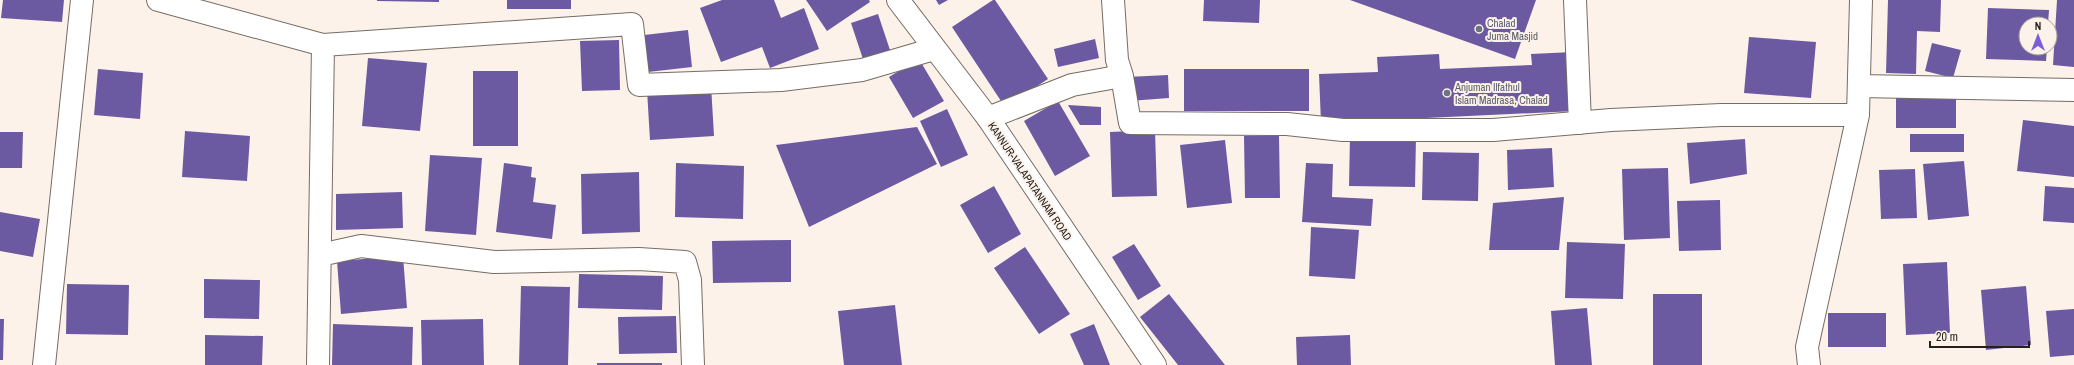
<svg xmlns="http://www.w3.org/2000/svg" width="2074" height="365" viewBox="0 0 2074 365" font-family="'Archivo Narrow',sans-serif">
<rect width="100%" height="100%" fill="#fcf2e9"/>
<!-- building -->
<path fill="#6b5aa1" d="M 3,0 L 64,0 L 62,22 L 1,18 Z
M 377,0 L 439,0 L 439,2 L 377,1 Z
M 507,0 L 571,0 L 571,9 L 507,9 Z
M 722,0 L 774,0 L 781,18 L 804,8 L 819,49 L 770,68 L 762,47 L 721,62 L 700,8 Z
M 806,0 L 869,0 L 870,2 L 827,31 Z
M 936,0 L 948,0 L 939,5 Z
M 993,0 L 995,0 L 1048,79 L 1005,107 L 952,27 Z
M 1204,0 L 1260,0 L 1259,23 L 1203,21 Z
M 1350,0 L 1536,0 L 1515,59 Z
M 1888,0 L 1941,0 L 1940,32 L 1917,31 L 1916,74 L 1886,73 Z
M 2057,0 L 2074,0 L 2074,67 L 2053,65 Z
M 1988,8 L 2049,10 L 2048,24 L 2026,24 L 2026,48 L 2047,48 L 2046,61 L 1986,59 Z
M 878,14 L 891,53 L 864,62 L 851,23 Z
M 688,30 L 692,67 L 648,72 L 644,35 Z
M 1749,37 L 1816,42 L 1811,98 L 1744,93 Z
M 1095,39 L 1099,58 L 1058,67 L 1054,49 Z
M 619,40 L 620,90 L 582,91 L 580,41 Z
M 1932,43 L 1961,50 L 1953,78 L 1925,71 Z
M 1573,52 L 1576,111 L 1321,123 L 1319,74 L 1378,72 L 1377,57 L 1439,54 L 1440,69 L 1532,65 L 1531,54 Z
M 368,58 L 427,63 L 420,131 L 362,126 Z
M 919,59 L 944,101 L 913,118 L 889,77 Z
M 98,69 L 143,73 L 140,119 L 94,115 Z
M 1184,69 L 1309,69 L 1309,111 L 1184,111 Z
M 473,71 L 518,71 L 518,146 L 473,146 Z
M 1168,75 L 1169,98 L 1129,101 L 1127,77 Z
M 711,85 L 714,136 L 650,140 L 647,90 Z
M 1896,96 L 1956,96 L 1956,128 L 1896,128 Z
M 1058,101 L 1090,156 L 1055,176 L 1024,121 Z
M 1068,105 L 1101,107 L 1101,125 L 1080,125 Z
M 947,109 L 968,155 L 941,167 L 920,121 Z
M 2023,120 L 2074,126 L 2074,177 L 2017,171 Z
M 917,127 L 937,164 L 809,227 L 776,145 Z
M 1155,130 L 1157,196 L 1112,197 L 1110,132 Z
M 185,131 L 250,136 L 247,181 L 182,177 Z
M 0,132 L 23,132 L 22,168 L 0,168 Z
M 1910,134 L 1964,134 L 1964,152 L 1910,152 Z
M 1244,136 L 1279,136 L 1280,198 L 1245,198 Z
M 1350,136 L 1416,137 L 1415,187 L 1349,186 Z
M 1745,139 L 1747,174 L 1690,184 L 1687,143 Z
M 1225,140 L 1232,203 L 1187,208 L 1180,145 Z
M 1552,148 L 1554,187 L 1508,190 L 1507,150 Z
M 1423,152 L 1479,153 L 1478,201 L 1422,200 Z
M 430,155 L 482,158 L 476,235 L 425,231 Z
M 1964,161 L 1969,216 L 1928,220 L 1923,164 Z
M 504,163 L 532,167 L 531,177 L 536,178 L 533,202 L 556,205 L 552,239 L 496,232 Z
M 676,163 L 744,166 L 743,219 L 675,217 Z
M 1306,163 L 1333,164 L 1332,197 L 1373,199 L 1371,226 L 1302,222 Z
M 1668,168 L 1670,238 L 1624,240 L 1622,169 Z
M 1915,169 L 1917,218 L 1881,219 L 1879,170 Z
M 639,172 L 640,232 L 582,234 L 581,174 Z
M 994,186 L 1021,234 L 988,253 L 960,205 Z
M 2045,186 L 2074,188 L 2074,223 L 2043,221 Z
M 402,192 L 403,228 L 336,230 L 336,194 Z
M 1564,197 L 1559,250 L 1489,250 L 1493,203 Z
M 1720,200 L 1721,250 L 1679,251 L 1677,201 Z
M 0,212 L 40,219 L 33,257 L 0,251 Z
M 1311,227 L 1359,230 L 1355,279 L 1309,276 Z
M 791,240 L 791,282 L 713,283 L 712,241 Z
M 1567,242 L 1625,244 L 1623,299 L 1565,298 Z
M 1134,244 L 1161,286 L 1138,300 L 1112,257 Z
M 1025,247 L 1070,314 L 1039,334 L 994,268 Z
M 403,256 L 407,308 L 341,314 L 337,261 Z
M 1947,262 L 1950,333 L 1906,335 L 1903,264 Z
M 579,274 L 663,276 L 662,310 L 578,308 Z
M 204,279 L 260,280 L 259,319 L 204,318 Z
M 67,284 L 129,285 L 128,335 L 66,334 Z
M 521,286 L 570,287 L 568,365 L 519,365 Z
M 2026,286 L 2031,345 L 1986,350 L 1981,290 Z
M 1169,294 L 1225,365 L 1178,365 L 1140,317 Z
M 1653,294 L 1702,294 L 1702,365 L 1653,365 Z
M 895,305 L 902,365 L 844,365 L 838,311 Z
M 1587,308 L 1592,365 L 1555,365 L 1551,311 Z
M 2074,309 L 2074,355 L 2050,357 L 2046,311 Z
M 1828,313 L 1886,313 L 1886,347 L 1828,347 Z
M 676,316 L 677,353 L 619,354 L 618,317 Z
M 0,319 L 4,319 L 3,360 L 0,360 Z
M 483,319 L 484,365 L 422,365 L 421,320 Z
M 333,324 L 413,327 L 412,365 L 332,365 Z
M 1094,324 L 1110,365 L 1084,365 L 1070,334 Z
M 205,335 L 263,336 L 262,365 L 205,365 Z
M 1350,335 L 1351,365 L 1297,365 L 1296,337 Z
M 597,363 L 662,363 L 662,365 L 597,365 Z"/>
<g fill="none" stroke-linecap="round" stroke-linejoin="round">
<!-- minor casing -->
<g stroke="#756c64" stroke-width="24">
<path id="minor" d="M 158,0 L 323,45 L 632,24 L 639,85 L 781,80 L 862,70 L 934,49
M 1113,0 L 1117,60 L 1122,76
M 1575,0 L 1580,123
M 1859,86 L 2074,90
M 988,118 L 1072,85 L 1122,76 L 1130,123 L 1287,124 L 1343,130 L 1493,130 L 1611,120 L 1721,115 L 1858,115
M 320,255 L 361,246 L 494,262 L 639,259 L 685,262 L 690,280 L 693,365
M 44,365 L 82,0
M 318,365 L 323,45
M 1809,365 L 1807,347 L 1858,115 L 1861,0"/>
</g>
<!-- major casing -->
<g stroke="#756c64" stroke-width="24">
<path id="major" d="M 898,0 L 988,118 L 1155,365"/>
</g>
<!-- minor -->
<use href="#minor" stroke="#fff" stroke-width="22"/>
<!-- major -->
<use href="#major" stroke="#fff" stroke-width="22"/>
</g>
<!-- markers -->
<g fill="#6b7280" stroke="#fcf2e9" stroke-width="1.5">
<circle cx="1479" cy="29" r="4"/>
<circle cx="1447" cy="93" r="4"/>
</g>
<g text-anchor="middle" stroke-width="4" stroke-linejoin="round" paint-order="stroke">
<!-- worship labels -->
<g font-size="11" fill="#5b616d" stroke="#fcf2e9" text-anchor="start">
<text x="1487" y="27">Chalad<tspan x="1487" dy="13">Juma Masjid</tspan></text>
<text x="1455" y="91">Anjuman Ilfathul<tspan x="1455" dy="13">Islam Madrasa, Chalad</tspan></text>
</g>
<!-- street labels -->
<g font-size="11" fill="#24211d" stroke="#fcf2e9">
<text transform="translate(1030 181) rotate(56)" y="4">KANNUR-VALAPATANNAM ROAD</text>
</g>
</g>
<!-- north arrow -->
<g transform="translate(2038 36)"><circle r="19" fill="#fcf2e9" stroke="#a69e97"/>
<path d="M0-3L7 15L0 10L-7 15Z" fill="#7c5ed9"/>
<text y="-6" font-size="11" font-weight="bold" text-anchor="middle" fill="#24211d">N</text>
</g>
<!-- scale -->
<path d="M1930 341v6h99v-6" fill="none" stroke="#24211d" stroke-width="2"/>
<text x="1936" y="341" font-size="12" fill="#24211d" stroke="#fcf2e9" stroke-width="3" paint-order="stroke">20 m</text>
</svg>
